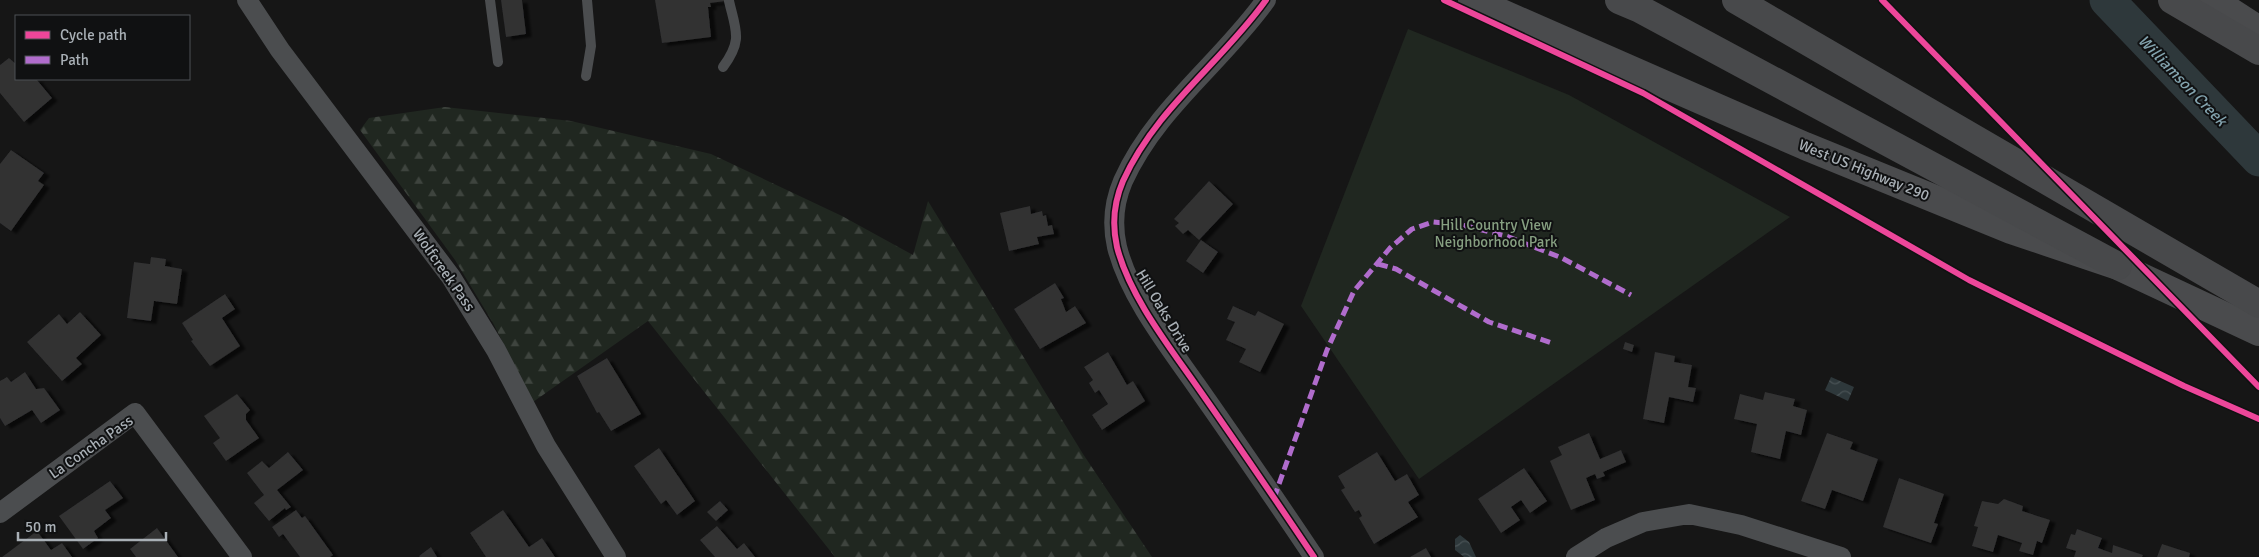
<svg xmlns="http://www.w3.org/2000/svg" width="2259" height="557" viewBox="0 0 2259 557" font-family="Signika,sans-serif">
<defs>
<pattern id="forest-firs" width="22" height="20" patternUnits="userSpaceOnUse" patternTransform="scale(1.25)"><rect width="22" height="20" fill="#202720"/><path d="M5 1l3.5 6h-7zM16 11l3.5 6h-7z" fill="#3e443e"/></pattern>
<pattern id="water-waves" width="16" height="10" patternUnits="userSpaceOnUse" patternTransform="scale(1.25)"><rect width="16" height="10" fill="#2e383b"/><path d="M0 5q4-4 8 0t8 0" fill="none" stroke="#495255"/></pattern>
<filter id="shadow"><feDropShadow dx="5.5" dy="3" stdDeviation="1" flood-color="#0009"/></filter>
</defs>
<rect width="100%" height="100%" fill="#161616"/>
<!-- forest -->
<path fill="url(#forest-firs)" d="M 445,107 L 571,121 L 711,154 L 842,216 L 913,255 L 928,201 L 1083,454 L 1152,557 L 835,557 L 648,321 L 533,402 L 493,323 L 455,260 L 360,130 L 369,118 Z"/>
<!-- green -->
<path fill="#202720" d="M 1408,29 L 1569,95 L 1790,217 L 1419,479 L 1301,306 Z"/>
<!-- water -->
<path fill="url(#water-waves)" d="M 1831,377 L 1854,387 L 1848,401 L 1825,390 Z
M 1460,535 L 1469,542 L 1476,557 L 1464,557 L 1455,550 L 1455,539 Z"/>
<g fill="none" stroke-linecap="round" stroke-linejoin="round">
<!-- river -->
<path stroke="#2e383b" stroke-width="35" d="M 2107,0 L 2259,159"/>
</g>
<!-- building -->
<path fill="#313132" filter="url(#shadow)" d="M 501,0 L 522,0 L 526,34 L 506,37 Z
M 655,0 L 725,0 L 726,1 L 710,3 L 711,7 L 708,7 L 711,37 L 662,43 Z
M 9,58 L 16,64 L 16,79 L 39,79 L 37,80 L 52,98 L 24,122 L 0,93 L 0,65 Z
M 11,150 L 44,173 L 38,181 L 44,185 L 11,231 L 0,223 L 0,164 Z
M 1209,181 L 1233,204 L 1199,240 L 1188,230 L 1183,234 L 1175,226 L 1179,223 L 1174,219 Z
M 1030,206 L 1031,214 L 1042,211 L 1043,216 L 1046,215 L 1048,226 L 1052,225 L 1054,234 L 1037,237 L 1039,244 L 1009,251 L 1000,213 Z
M 1201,240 L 1218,252 L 1203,273 L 1186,261 Z
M 151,257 L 166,259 L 165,266 L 182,269 L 177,304 L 154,301 L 151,321 L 127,318 L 134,262 L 150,264 Z
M 1055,283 L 1064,298 L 1061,299 L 1066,312 L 1075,306 L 1086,323 L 1040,349 L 1014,309 Z
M 225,294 L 235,309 L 222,318 L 240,346 L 210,366 L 191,341 L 193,340 L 182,323 Z
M 1233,306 L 1255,316 L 1258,311 L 1284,324 L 1260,372 L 1239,362 L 1246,349 L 1226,340 L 1235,322 L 1227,319 Z
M 80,312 L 101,335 L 76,358 L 82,364 L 62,381 L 27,342 L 59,314 L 67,324 Z
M 1625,342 L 1634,345 L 1632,352 L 1623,349 Z
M 1108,352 L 1127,385 L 1133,381 L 1145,401 L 1102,430 L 1092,415 L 1108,404 L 1099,390 L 1095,393 L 1089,383 L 1093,380 L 1084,367 Z
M 1655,352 L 1675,356 L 1674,362 L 1692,365 L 1688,387 L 1696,388 L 1693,402 L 1669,397 L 1664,423 L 1643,419 Z
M 607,358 L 641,414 L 611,431 L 599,412 L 597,413 L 577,376 Z
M 25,372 L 36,389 L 44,388 L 60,410 L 41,423 L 32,410 L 5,426 L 0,418 L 0,381 L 7,377 L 11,382 Z
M 1765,392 L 1795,399 L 1793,406 L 1807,410 L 1801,435 L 1786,431 L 1780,459 L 1751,452 L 1757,424 L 1734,419 L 1740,394 L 1763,400 Z
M 237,394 L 250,410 L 246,414 L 246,420 L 259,438 L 226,461 L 213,443 L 220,438 L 204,416 Z
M 1589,433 L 1600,459 L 1621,450 L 1626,462 L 1603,472 L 1605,476 L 1597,479 L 1595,474 L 1586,478 L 1595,500 L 1571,510 L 1550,461 L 1562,455 L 1558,447 Z
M 1827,433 L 1853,442 L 1850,449 L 1878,459 L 1863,501 L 1832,490 L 1825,509 L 1801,501 Z
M 659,448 L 695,501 L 677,515 L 666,500 L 661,504 L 634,466 Z
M 288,452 L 303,470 L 277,490 L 291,507 L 286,510 L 285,508 L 269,521 L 254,503 L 264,495 L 247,473 L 262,461 L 269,468 Z
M 1377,452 L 1395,481 L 1407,474 L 1419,495 L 1408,502 L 1418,517 L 1374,544 L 1359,518 L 1362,516 L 1359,510 L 1355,512 L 1341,490 L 1345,488 L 1338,476 Z
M 1524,468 L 1547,501 L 1530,513 L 1521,500 L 1511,507 L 1520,520 L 1501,533 L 1478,499 Z
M 1899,478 L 1944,494 L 1934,523 L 1938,524 L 1931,543 L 1883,527 Z
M 110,481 L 123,498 L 105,510 L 111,518 L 94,531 L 98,538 L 83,549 L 59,516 Z
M 2004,499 L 2023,506 L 2022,511 L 2050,520 L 2042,543 L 2037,541 L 2033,555 L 2019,551 L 2022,543 L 1998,535 L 1993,552 L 1972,546 L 1978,527 L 1974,526 L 1982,501 L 1998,504 Z
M 720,501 L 728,510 L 716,521 L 707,512 Z
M 296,510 L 302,518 L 305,516 L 333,555 L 330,557 L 300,557 L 283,534 L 279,537 L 272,527 Z
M 503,510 L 529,547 L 542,538 L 555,557 L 486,557 L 470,533 Z
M 717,526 L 737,549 L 744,543 L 755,557 L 715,557 L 700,540 Z
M 157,528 L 178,557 L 136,557 L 130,549 Z
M 2077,529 L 2102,538 L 2098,548 L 2112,553 L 2113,545 L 2143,555 L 2142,557 L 2074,557 L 2076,551 L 2066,548 L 2071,534 L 2075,535 Z
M 37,531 L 51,550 L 62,543 L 72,557 L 2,557 Z
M 2162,544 L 2190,553 L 2189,557 L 2157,557 Z
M 431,547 L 437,557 L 420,557 L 419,556 Z
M 1426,548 L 1431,557 L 1410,557 Z"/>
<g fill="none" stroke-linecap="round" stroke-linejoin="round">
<!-- lane -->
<path stroke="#4b4d4f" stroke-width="10" d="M 490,0 L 498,62
M 723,67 C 743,40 736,31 729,1
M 586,76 L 591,46 L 587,0"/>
<!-- street -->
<path stroke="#4b4d4f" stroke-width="20" d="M 247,0 L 280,50 L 451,277 L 496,350 L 546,446 L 616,557
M 1266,0 C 1221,63 1156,108 1123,181 C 1114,202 1112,225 1117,247 C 1129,295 1168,345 1196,385 C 1236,442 1275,499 1314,557
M 0,513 L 135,413 L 242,557
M 1576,557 L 1606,538 L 1643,522 L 1689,514 L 1741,525 L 1841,557"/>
<!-- secondary -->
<path stroke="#4a4b4d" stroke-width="28" d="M 1472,0 L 1805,146 L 2011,230 L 2118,266 L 2259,332
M 2213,0 L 2259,30"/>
<!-- highway -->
<path stroke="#48494b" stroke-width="28" d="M 1619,0 L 1638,8 L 2118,266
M 1736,0 L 2259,304
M 2172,0 L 2259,51"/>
<!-- quiet -->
<path stroke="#b06ccc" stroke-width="5" stroke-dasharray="10 5" stroke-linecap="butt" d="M 1378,264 L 1396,269 L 1489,322 L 1552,343
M 1274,498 L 1327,350 L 1354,291 L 1390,248 L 1412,229 L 1433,222 L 1462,225 L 1506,236 L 1562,258 L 1631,295"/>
<!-- cycleway casing -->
<g stroke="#101112" stroke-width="9">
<path id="cycleway" d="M 1266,0 C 1221,63 1156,108 1123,181 C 1114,202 1112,225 1117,247 C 1129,295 1168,345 1196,385 C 1236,442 1275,499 1314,557
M 1444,0 L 1643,93 L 1969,280 L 2184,386 L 2259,419
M 1882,0 L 2259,387"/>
</g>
<!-- cycleway -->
<use href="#cycleway" stroke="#ed469a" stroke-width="6"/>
</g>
<g text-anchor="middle" stroke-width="4" stroke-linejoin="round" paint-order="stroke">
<!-- street labels -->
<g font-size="15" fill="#a9b0b6" stroke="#101112">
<text transform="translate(1864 170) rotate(22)" y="5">West US Highway 290</text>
<text transform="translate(444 270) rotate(55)" y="5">Wolfcreek Pass</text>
<text transform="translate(1164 311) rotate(59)" y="5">Hill Oaks Drive</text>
<text transform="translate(91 447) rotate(-35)" y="5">La Concha Pass</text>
</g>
<!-- park labels -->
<g font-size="15" fill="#869f81" stroke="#101112">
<text x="1496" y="230">Hill Country View<tspan x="1496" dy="17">Neighborhood Park</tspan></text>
</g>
<!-- water labels -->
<g font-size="16" font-style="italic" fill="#83a3ae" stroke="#101112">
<text transform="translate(2183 80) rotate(46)" y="6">Williamson Creek</text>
</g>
</g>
<!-- legend -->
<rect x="15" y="15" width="175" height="65" fill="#101112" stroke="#4d5154"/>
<rect x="25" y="31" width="25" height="8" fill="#ed469a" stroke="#4d5154"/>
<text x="60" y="40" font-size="15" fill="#a9b0b6">Cycle path</text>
<rect x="25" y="56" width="25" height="8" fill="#b06ccc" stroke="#4d5154"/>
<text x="60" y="65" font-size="15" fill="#a9b0b6">Path</text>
<!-- scale -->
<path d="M18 532v8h148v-8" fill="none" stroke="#a9b0b6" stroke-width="2.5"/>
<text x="25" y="532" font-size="15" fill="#a9b0b6" stroke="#101112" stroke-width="4" paint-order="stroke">50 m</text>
</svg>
